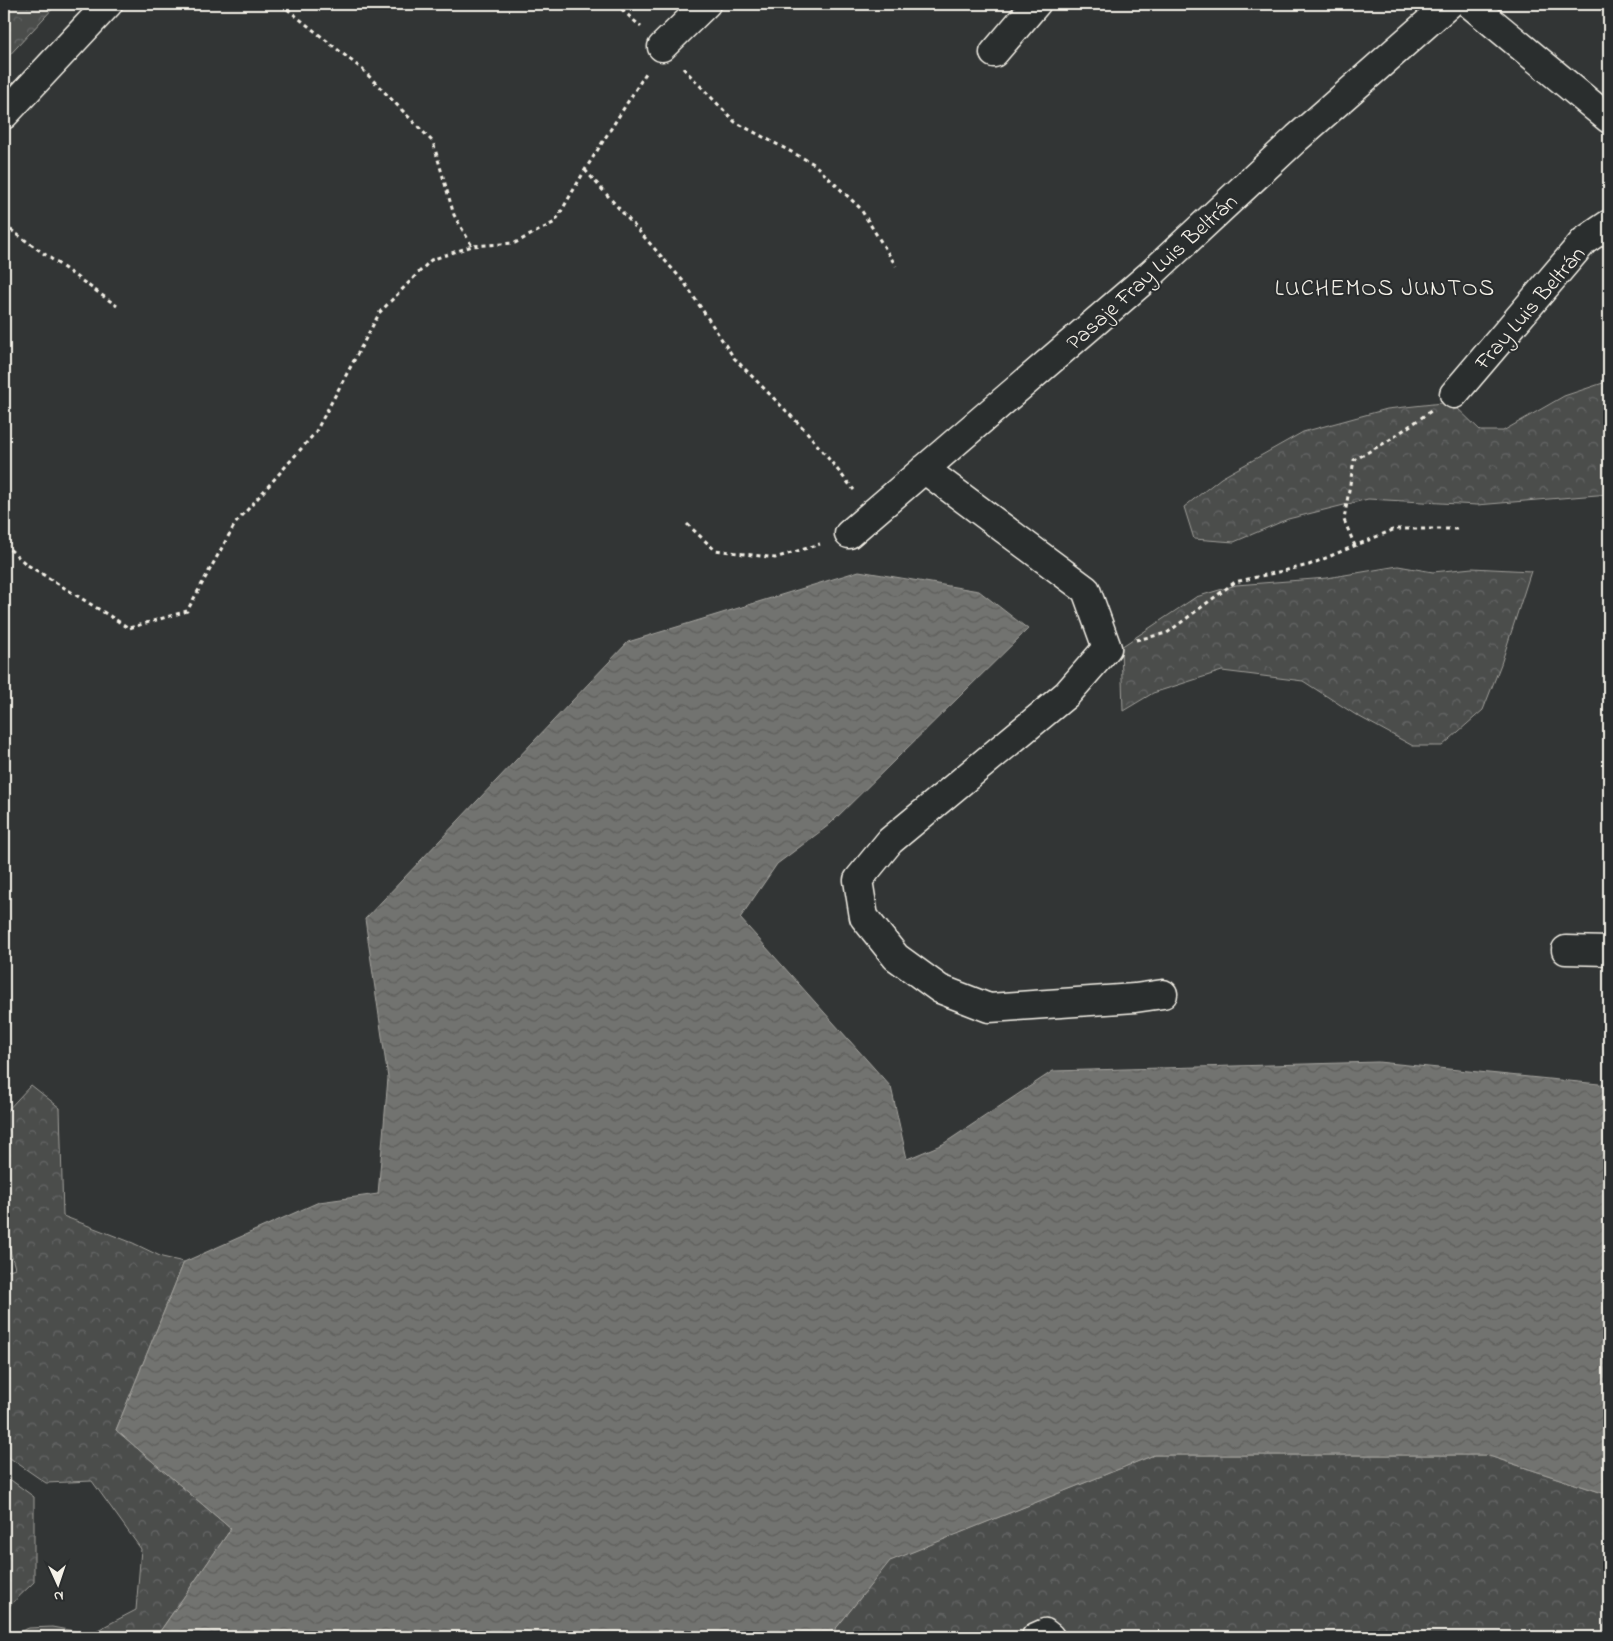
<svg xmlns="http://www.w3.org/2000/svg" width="1613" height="1641" viewBox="0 0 1613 1641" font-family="'Indie Flower',sans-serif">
<defs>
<pattern id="forest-crowns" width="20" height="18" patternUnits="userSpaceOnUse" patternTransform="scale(1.25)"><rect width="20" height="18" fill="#4b4d4c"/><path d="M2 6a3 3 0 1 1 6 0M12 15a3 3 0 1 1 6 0" fill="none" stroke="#666766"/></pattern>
<pattern id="water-waves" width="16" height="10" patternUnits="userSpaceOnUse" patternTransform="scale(1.25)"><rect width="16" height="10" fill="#727370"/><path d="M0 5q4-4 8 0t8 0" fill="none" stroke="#5e5e5b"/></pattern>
</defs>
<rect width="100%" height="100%" fill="#323535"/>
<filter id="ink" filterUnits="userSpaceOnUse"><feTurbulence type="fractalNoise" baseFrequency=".02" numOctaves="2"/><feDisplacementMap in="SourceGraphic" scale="10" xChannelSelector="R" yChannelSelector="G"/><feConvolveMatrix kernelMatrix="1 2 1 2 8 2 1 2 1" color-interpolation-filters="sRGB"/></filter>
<g filter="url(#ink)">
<!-- forest -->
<path fill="url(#forest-crowns)" stroke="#a09f9a" d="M 4,4 L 57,4 L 4,61 Z
M 1609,381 L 1609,494 L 1477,505 L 1368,499 L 1288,519 L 1234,542 L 1194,539 L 1184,507 L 1221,478 L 1303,432 L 1387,409 L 1451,402 L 1481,431 L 1503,431 L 1564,396 Z
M 1398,566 L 1433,572 L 1472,568 L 1531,571 L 1501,664 L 1483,710 L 1442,746 L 1413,746 L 1356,715 L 1303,681 L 1222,671 L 1153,693 L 1123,711 L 1121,647 L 1196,597 L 1236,585 L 1327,578 Z
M 31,1085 L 60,1108 L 63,1216 L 133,1243 L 162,1257 L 184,1262 L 116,1430 L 231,1529 L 156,1637 L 6,1637 L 29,1628 L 52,1627 L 90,1634 L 136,1610 L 141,1549 L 92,1481 L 46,1483 L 4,1454 L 4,1272 L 15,1268 L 4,1230 L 4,1114 Z
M 1154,1455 L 1486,1455 L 1609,1495 L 1609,1637 L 1015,1637 L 1012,1632 L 988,1637 L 829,1637 L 889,1561 Z
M 4,1475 L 34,1497 L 34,1582 L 4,1611 Z"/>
<!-- water -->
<path fill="url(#water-waves)" stroke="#a6a5a0" d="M 859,571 L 979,591 L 1028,629 L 829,825 L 777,864 L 740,918 L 891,1087 L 907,1159 L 943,1144 L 1053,1071 L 1378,1062 L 1609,1085 L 1609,1495 L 1486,1455 L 1154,1455 L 890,1561 L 829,1637 L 156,1637 L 231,1529 L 116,1430 L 184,1262 L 319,1202 L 378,1194 L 388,1078 L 365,919 L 628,642 Z"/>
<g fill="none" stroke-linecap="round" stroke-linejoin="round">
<!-- street casing -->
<g stroke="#f4f1e8" stroke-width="31">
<path id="street" d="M 1470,4 L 1609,119
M 662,47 L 706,4
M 994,53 L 1036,4
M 4,115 L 108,4
M 1454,394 L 1584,241 L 1609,224
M 924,469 L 1086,590 L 1107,648 L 1067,694 L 890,841 L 858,880 L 864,917 L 896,957 L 940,989 L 989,1008 L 1135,998 L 1163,994
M 849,534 L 1151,274 L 1297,138 L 1449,4
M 1566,950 L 1609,951
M 1036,1637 L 1045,1633 L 1050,1637"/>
</g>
<!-- path -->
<path stroke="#f4f1e8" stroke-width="3" stroke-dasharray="4 4" stroke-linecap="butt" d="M 281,4 L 363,70 L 433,142 L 454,215 L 472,246 L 515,243 L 555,222 L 585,170 L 646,73
M 616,4 L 641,27
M 683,68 L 735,122 L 814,164 L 860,208 L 896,266
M 585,170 L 684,282 L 734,358 L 806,431 L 854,490
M 4,225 L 117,306
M 687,524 L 715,550 L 775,558 L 820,544
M 4,544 L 26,564 L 129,628 L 187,611 L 235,524 L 315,433 L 380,312 L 431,260 L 472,246
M 1355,546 L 1344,520 L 1354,460 L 1388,441 L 1431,411
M 1136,640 L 1167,633 L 1235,582 L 1309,565 L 1395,529 L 1459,529"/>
<!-- street -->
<use href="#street" stroke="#2a2d2e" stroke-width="28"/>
</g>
</g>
<g text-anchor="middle" stroke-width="4" stroke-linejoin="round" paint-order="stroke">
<!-- street labels -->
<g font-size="22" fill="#f4f1e8" stroke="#2a2d2e">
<text transform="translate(1151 271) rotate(-42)" y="8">Pasaje Fray Luis Beltrán</text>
<text transform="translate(1529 307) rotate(-49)" y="8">Fray Luis Beltrán</text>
</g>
<!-- neighbourhood labels -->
<g font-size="24" letter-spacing="1" fill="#f4f1e8" stroke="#2a2d2e">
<text x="1385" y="295">LUCHEMOS JUNTOS</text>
</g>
</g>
<!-- margin -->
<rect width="1613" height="1641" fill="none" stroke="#2a2d2e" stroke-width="20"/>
<rect x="10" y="10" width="1593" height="1621" fill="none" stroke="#f4f1e8" stroke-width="2" filter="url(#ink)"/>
<!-- north arrow -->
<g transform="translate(58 1584) rotate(177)" stroke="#2a2d2e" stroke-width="4" paint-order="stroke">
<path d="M0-4L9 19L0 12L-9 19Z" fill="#f4f1e8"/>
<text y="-8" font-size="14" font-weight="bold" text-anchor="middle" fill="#f4f1e8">N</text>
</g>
</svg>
